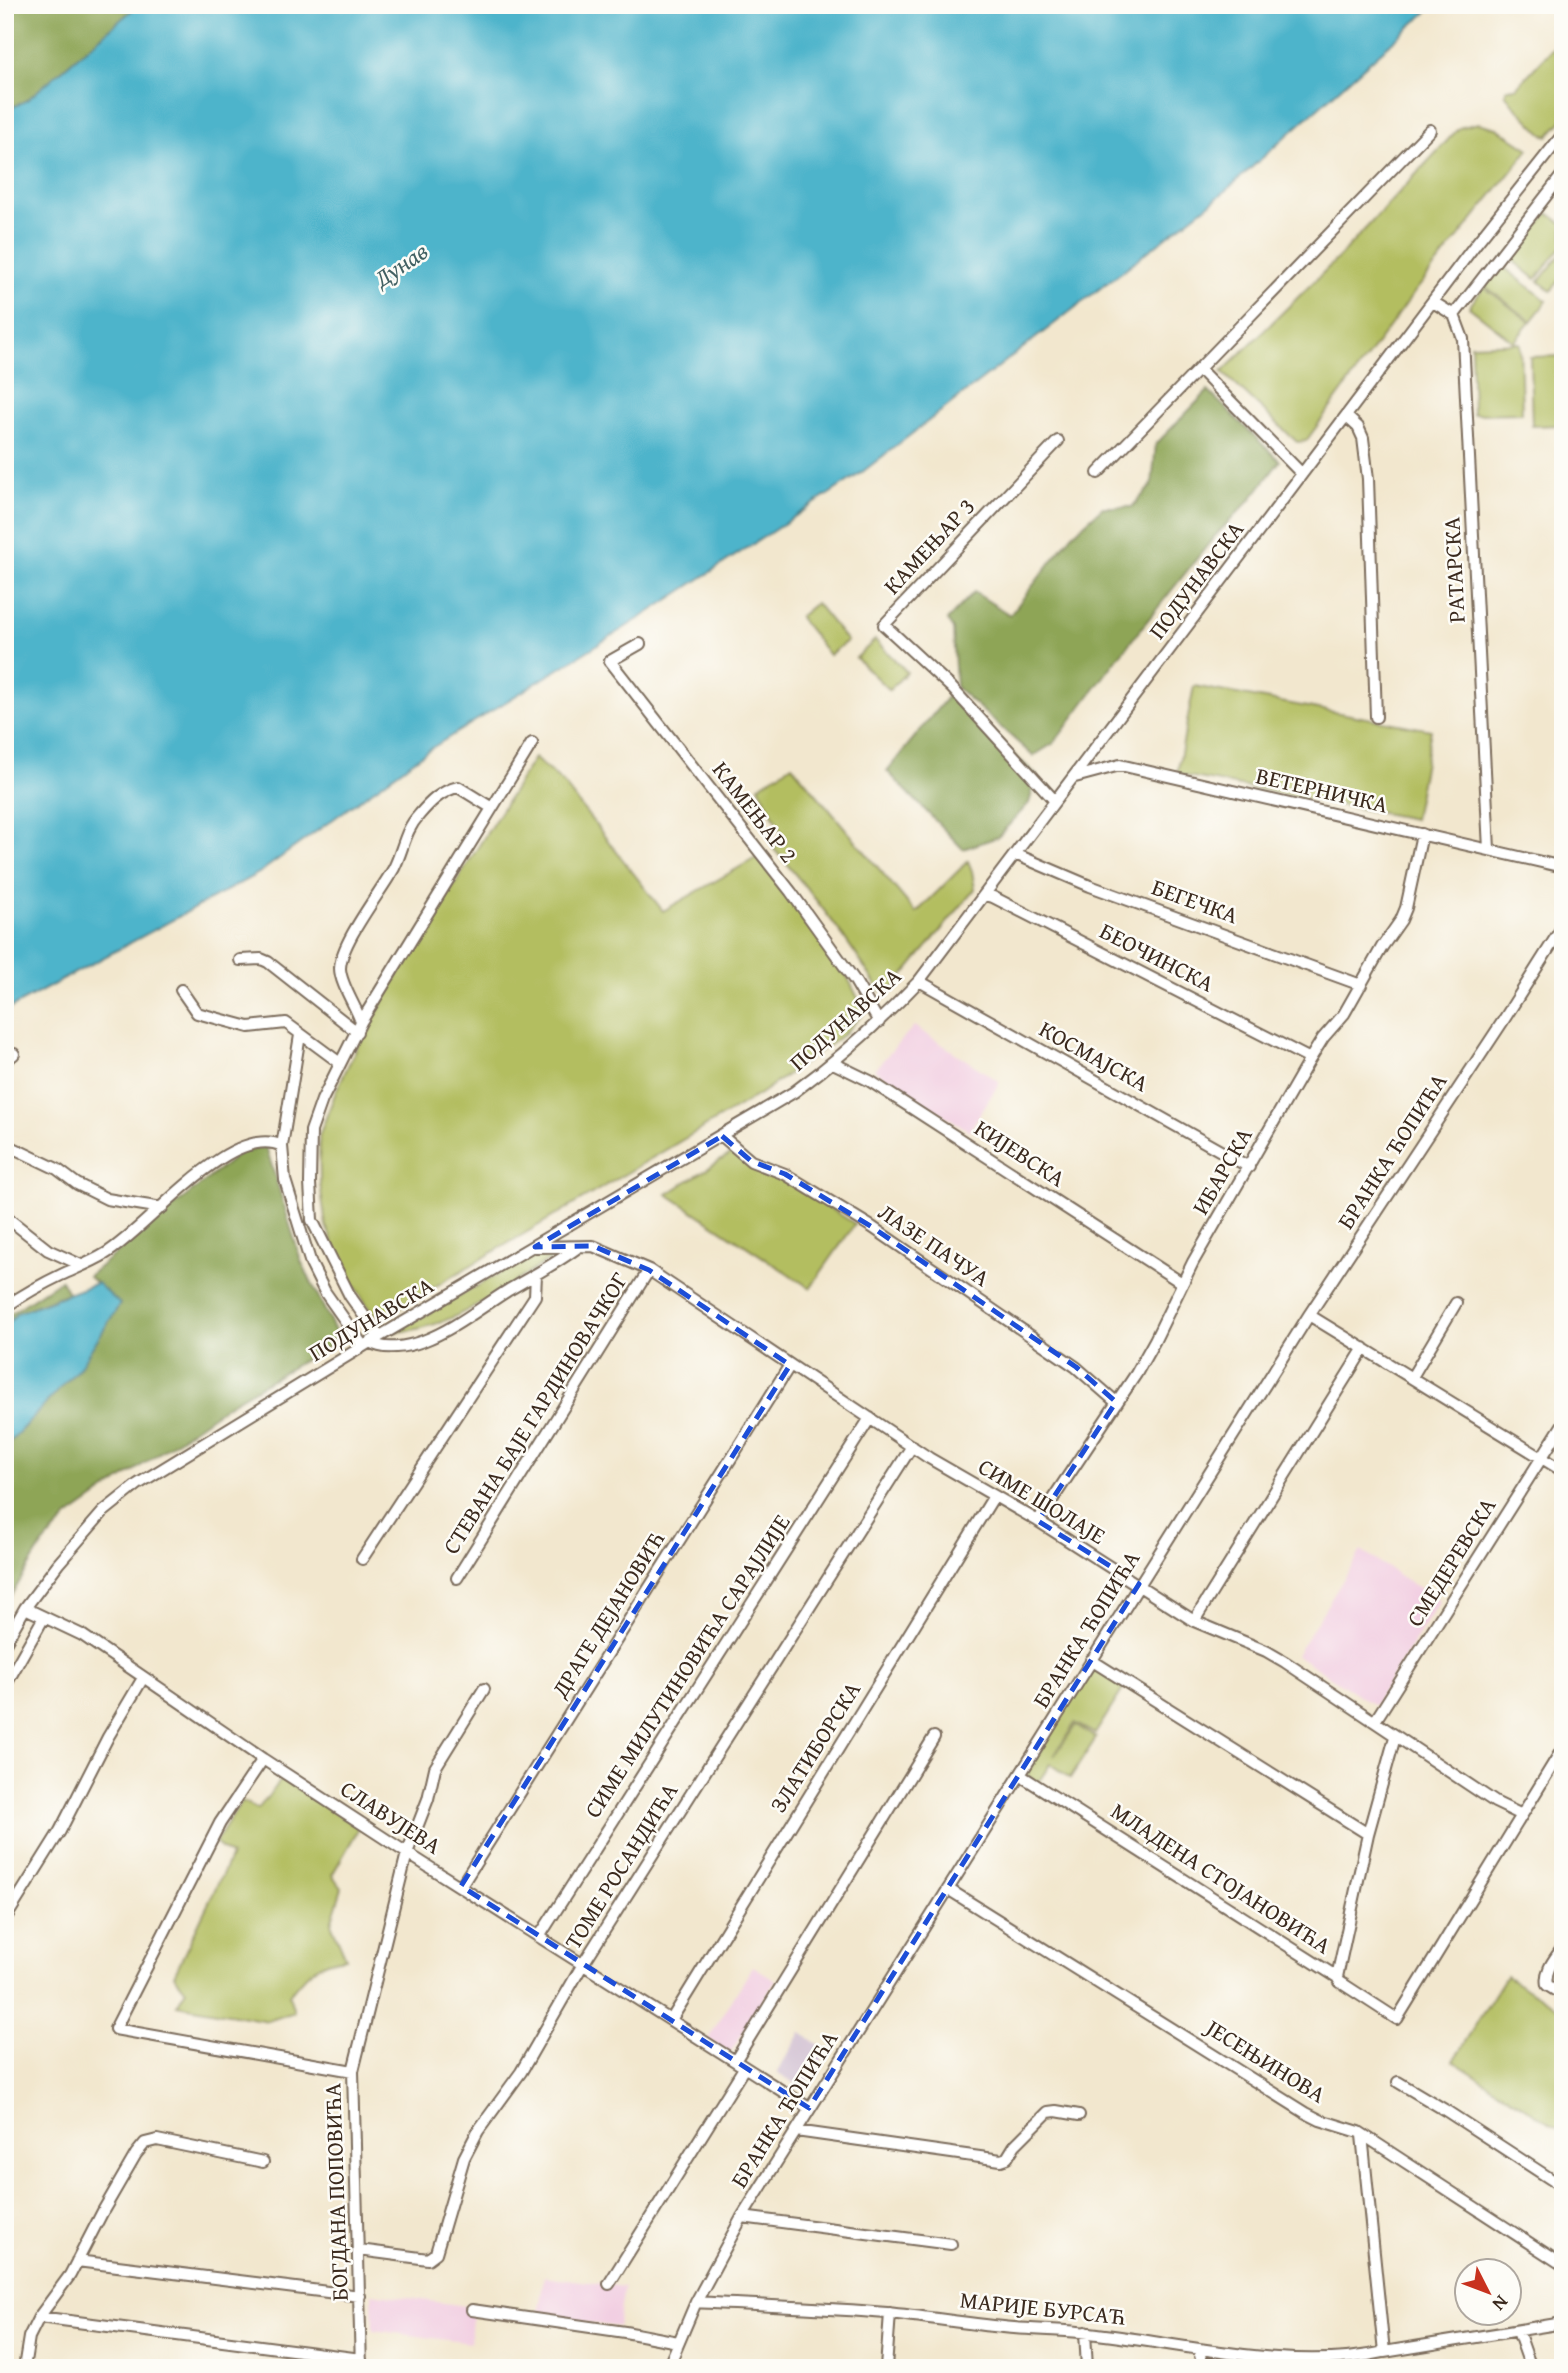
<svg xmlns="http://www.w3.org/2000/svg" width="1568" height="2373" viewBox="0 0 1568 2373" font-family="'Gentium Book Plus',serif">
<rect width="100%" height="100%" fill="#fdfcf7"/>
<filter id="ink" filterUnits="userSpaceOnUse"><feTurbulence type="fractalNoise" baseFrequency=".0143" numOctaves="2"/><feDisplacementMap in="SourceGraphic" scale="14" xChannelSelector="R" yChannelSelector="G"/><feConvolveMatrix kernelMatrix="1 2 1 2 8 2 1 2 1" color-interpolation-filters="sRGB"/></filter>
<filter id="wash" filterUnits="userSpaceOnUse"><feTurbulence type="fractalNoise" baseFrequency=".00686" numOctaves="4" result="noise"/><feDisplacementMap in="SourceGraphic" scale="28" xChannelSelector="R" yChannelSelector="G"/><feGaussianBlur stdDeviation="1.57" result="paint"/><feColorMatrix in="noise" values="0 0 0 0 0 0 0 0 0 0 0 0 0 0 0 0 0 1.4 0 .05"/><feComposite in="paint" operator="in"/></filter>
<g filter="url(#wash)">
<rect width="100%" height="100%" fill="#f2e7ce"/>
<!-- built -->
<path fill="#f2cfe2" d="M 914,1026 L 1000,1082 L 969,1131 L 874,1070 Z
M 1361,1551 L 1440,1601 L 1374,1705 L 1296,1655 Z
M 753,1966 L 776,1980 L 730,2053 L 708,2039 Z
M 544,2276 L 624,2287 L 618,2327 L 538,2316 Z
M 372,2293 L 473,2307 L 470,2343 L 373,2330 Z"/>
<!-- industrial -->
<path fill="#cfbdd0" d="M 801,2033 L 828,2050 L 803,2089 L 777,2072 Z"/>
<!-- green -->
<path fill="#b3be60" stroke="#77743f" stroke-width="2" d="M 1563,37 L 1563,120 L 1548,136 L 1542,134 L 1512,103 L 1505,93 L 1508,88 L 1516,88 Z
M 1478,123 L 1497,128 L 1529,149 L 1414,293 L 1306,441 L 1297,442 L 1222,372 L 1341,255 L 1459,128 Z
M 1548,213 L 1563,224 L 1563,245 L 1536,279 L 1512,260 Z
M 1560,255 L 1563,257 L 1563,276 L 1551,291 L 1539,281 Z
M 1501,265 L 1547,301 L 1531,321 L 1485,286 Z
M 1484,287 L 1530,322 L 1514,342 L 1469,307 Z
M 1520,343 L 1522,413 L 1473,414 L 1471,345 Z
M 1563,356 L 1563,425 L 1532,426 L 1530,357 Z
M 816,603 L 847,641 L 829,655 L 799,617 Z
M 875,640 L 907,672 L 889,690 L 856,658 Z
M 1194,686 L 1431,730 L 1414,819 L 1177,774 Z
M 534,758 L 562,782 L 663,911 L 761,855 L 845,972 L 865,1012 L 843,1035 L 760,1094 L 382,1318 L 370,1310 L 343,1267 L 326,1226 L 320,1184 L 319,1136 L 337,1089 L 358,1045 L 401,970 Z
M 792,765 L 916,913 L 968,861 L 972,871 L 975,889 L 890,992 L 879,990 C 848,939 812,893 773,848 L 786,841 L 759,786 Z
M 734,1152 L 750,1166 L 783,1179 L 855,1224 L 810,1288 L 667,1194 Z
M 543,1249 L 569,1249 C 512,1279 461,1328 395,1332 Z
M 1092,1666 L 1125,1686 L 1095,1734 L 1075,1723 L 1054,1756 L 1076,1725 L 1096,1738 L 1070,1778 L 1050,1764 L 1038,1783 L 1026,1775 Z
M 282,1779 L 359,1828 L 332,1875 L 342,1888 L 331,1923 L 346,1958 C 317,1961 307,1972 289,1995 L 294,2012 L 268,2021 L 177,2005 L 186,1990 L 174,1975 L 231,1856 L 215,1843 L 242,1801 L 258,1809 Z
M 1506,1976 L 1563,2011 L 1563,2132 L 1453,2061 Z"/>
<!-- forest -->
<path fill="#8ea556" stroke="#64683a" stroke-width="2" d="M 5,5 L 138,5 L 27,100 L 5,111 Z
M 1208,391 L 1280,461 L 1250,500 L 1215,536 L 1120,655 L 1054,743 L 1033,756 L 956,687 L 953,629 L 947,620 L 974,592 L 1010,615 L 1072,535 L 1103,507 L 1132,507 L 1152,485 L 1156,444 Z
M 948,696 L 1037,775 L 1029,803 L 998,837 L 963,849 L 887,771 Z
M 266,1147 L 301,1261 L 336,1333 L 330,1345 L 229,1404 L 68,1517 L 43,1544 L 5,1605 L 5,1447 L 79,1368 L 120,1304 L 88,1276 L 241,1152 Z
M 61,1280 L 68,1293 L 17,1313 L 5,1327 L 5,1317 Z"/>
<!-- water -->
<path fill="#4db4cb" stroke="#446f74" stroke-width="2" d="M 138,5 L 1435,5 L 1369,62 L 1222,194 L 861,473 L 645,615 L 427,751 L 259,873 L 5,1011 L 5,111 L 27,100 Z
M 97,1283 L 120,1304 L 79,1368 L 5,1447 L 5,1327 L 17,1313 Z"/>
</g>
<g filter="url(#ink)">
<g fill="none" stroke-linecap="round" stroke-linejoin="round">
<!-- minor casing -->
<g stroke="#7b6c5c" stroke-width="14">
<path id="minor" d="M 1433,302 L 1454,315 L 1463,339 L 1489,849
M 1454,315 L 1563,174
M 1200,370 L 1302,474
M 1347,417 L 1358,427 L 1363,438 L 1368,479 L 1376,717
M 1098,473 L 1430,130
M 640,644 L 610,661 L 791,892 L 855,981 L 879,1022
M 1075,777 L 1120,765 L 1563,867
M 1055,801 L 951,687 L 884,625 L 1058,441
M 1015,854 L 1090,886 L 1361,985
M 984,895 L 993,897 L 1310,1059
M 240,960 L 261,959 L 268,962 L 357,1032
M 919,981 L 1249,1167
M 181,990 L 197,1013 L 249,1027 L 286,1023 L 340,1063
M 361,1022 C 356,1006 340,984 340,968 C 341,942 380,893 394,868 C 403,850 405,830 419,815 C 430,802 441,791 458,787 L 492,808
M 300,1035 L 282,1146 L 285,1180 L 311,1264 L 325,1292 L 363,1346
M 5,1061 L 14,1054
M 833,1063 L 870,1081 L 1182,1283
M 722,1136 L 751,1161 L 785,1174 L 872,1227 L 1076,1367 L 1116,1402
M 5,1144 L 57,1169 L 77,1184 L 107,1199 L 162,1208
M 5,1216 L 48,1250 L 81,1265
M 535,1247 L 593,1246 L 649,1270 L 929,1458 L 1038,1521 L 1194,1621 L 1266,1651 L 1285,1662 L 1495,1802 L 1522,1815
M 5,1307 C 23,1295 42,1284 61,1275 C 76,1268 92,1262 105,1254 C 148,1229 230,1121 282,1146
M 1309,1315 L 1563,1471
M 379,1337 L 350,1296 L 312,1220 L 310,1183 L 311,1131 L 322,1100 L 361,1022 L 532,743
M 370,1342 C 384,1351 407,1347 423,1341 C 453,1330 480,1308 507,1291 C 531,1277 555,1264 577,1248
M 1412,1377 L 1456,1303
M 1038,1521 L 1136,1374 L 1155,1340 L 1193,1262 L 1310,1059 L 1323,1038 L 1344,1014 L 1382,947 L 1401,920 L 1406,908 L 1422,834
M 362,1559 L 535,1296 L 536,1275
M 457,1578 L 649,1270
M 25,1608 L 82,1635 L 263,1759 L 407,1853 L 809,2108
M 1194,1621 L 1364,1348
M 5,1643 L 25,1608 L 58,1564 L 103,1512 L 138,1484 L 370,1342 L 794,1092 C 839,1059 880,1022 919,981 L 1475,245 L 1563,134
M 1091,1660 L 1368,1834
M 5,1686 L 44,1617
M 1375,1721 L 1563,1424
M 263,1759 L 220,1823 L 115,2029 L 353,2071
M 1020,1775 L 1337,1977 L 1340,1982 L 1397,2019 L 1563,1748
M 461,1886 L 790,1365
M 948,1889 L 1306,2113 L 1320,2120 L 1359,2132 L 1563,2265
M 5,1919 L 60,1831 L 108,1737 L 143,1678
M 539,1937 L 870,1418
M 1563,1947 C 1555,1959 1544,1970 1547,1985 L 1563,1995
M 1337,1977 L 1368,1834 L 1395,1737
M 671,2020 L 994,1496
M 735,2061 L 934,1737
M 1398,2082 L 1445,2110 L 1563,2187
M 796,2131 L 1001,2160 L 1007,2158 L 1015,2145 L 1048,2112 L 1056,2111 L 1079,2115
M 1362,2135 L 1384,2352
M 742,2217 L 951,2244
M 359,2250 L 428,2259 L 436,2253 L 464,2158 L 478,2131 L 521,2072 L 583,1964 L 912,1446
M 77,2261 L 360,2296
M 609,2284 L 744,2068
M 696,2302 C 760,2306 824,2307 887,2313 C 930,2317 972,2325 1014,2328 C 1039,2330 1064,2330 1089,2333 C 1182,2343 1292,2373 1384,2352 L 1563,2323
M 472,2310 L 625,2332 L 678,2342
M 39,2317 L 361,2359
M 1518,2331 L 1531,2368
M 1085,2332 L 1087,2368
M 1199,2350 L 1203,2368
M 24,2368 L 29,2337 L 39,2317 L 70,2275 L 103,2211 L 136,2154 L 145,2143 L 157,2140 L 263,2162
M 361,2368 L 353,2071 L 407,1853 L 428,1799 L 435,1768 L 484,1689
M 668,2368 L 696,2302 L 742,2217 L 1309,1315 L 1503,1021 L 1563,926
M 886,2368 L 890,2313"/>
</g>
<!-- minor -->
<use href="#minor" stroke="#fff" stroke-width="10"/>
</g>
</g>
<!-- marked area -->
<path fill="none" stroke="#1d4ed8" stroke-width="5" stroke-dasharray="14 9" stroke-linejoin="round" d="M 722,1136 L 751,1161 L 785,1174 L 872,1227 L 1076,1367 L 1116,1402 L 1038,1521 L 1139,1584 L 809,2108 L 461,1886 L 790,1365 L 649,1270 L 593,1246 L 535,1247 Z"/>
<g text-anchor="middle" stroke-width="5" stroke-linejoin="round" paint-order="stroke">
<!-- street labels -->
<g font-size="23" fill="#3b2a1e" stroke="#fdfcf7">
<text transform="translate(929 546) rotate(-47)" y="8">КАМЕЊАР 3</text>
<text transform="translate(1454 570) rotate(-93)" y="8">РАТАРСКА</text>
<text transform="translate(1196 580) rotate(-53)" y="8">ПОДУНАВСКА</text>
<text transform="translate(1322 790) rotate(13)" y="8">ВЕТЕРНИЧКА</text>
<text transform="translate(755 812) rotate(52)" y="8">КАМЕЊАР 2</text>
<text transform="translate(1195 901) rotate(20)" y="8">БЕГЕЧКА</text>
<text transform="translate(1157 957) rotate(27)" y="8">БЕОЧИНСКА</text>
<text transform="translate(845 1019) rotate(-42)" y="8">ПОДУНАВСКА</text>
<text transform="translate(1094 1056) rotate(29)" y="8">КОСМАЈСКА</text>
<text transform="translate(1392 1151) rotate(-57)" y="8">БРАНКА ЋОПИЋА</text>
<text transform="translate(1020 1153) rotate(33)" y="8">КИЈЕВСКА</text>
<text transform="translate(1222 1171) rotate(-60)" y="8">ИБАРСКА</text>
<text transform="translate(934 1245) rotate(34)" y="8">ЛАЗЕ ПАЧУА</text>
<text transform="translate(371 1319) rotate(-31)" y="8">ПОДУНАВСКА</text>
<text transform="translate(535 1413) rotate(-58)" y="8">СТЕВАНА БАЈЕ ГАРДИНОВАЧКОГ</text>
<text transform="translate(1042 1501) rotate(31)" y="8">СИМЕ ШОЛАЈЕ</text>
<text transform="translate(1451 1562) rotate(-58)" y="8">СМЕДЕРЕВСКА</text>
<text transform="translate(608 1614) rotate(-58)" y="8">ДРАГЕ ДЕЈАНОВИЋ</text>
<text transform="translate(1086 1629) rotate(-58)" y="8">БРАНКА ЋОПИЋА</text>
<text transform="translate(687 1666) rotate(-57)" y="8">СИМЕ МИЛУТИНОВИЋА САРАЈЛИЈЕ</text>
<text transform="translate(815 1747) rotate(-58)" y="8">ЗЛАТИБОРСКА</text>
<text transform="translate(391 1817) rotate(33)" y="8">СЛАВУЈЕВА</text>
<text transform="translate(621 1866) rotate(-58)" y="8">ТОМЕ РОСАНДИЋА</text>
<text transform="translate(1221 1878) rotate(33)" y="8">МЛАДЕНА СТОЈАНОВИЋА</text>
<text transform="translate(1266 2061) rotate(32)" y="8">ЈЕСЕЊИНОВА</text>
<text transform="translate(784 2109) rotate(-58)" y="8">БРАНКА ЋОПИЋА</text>
<text transform="translate(336 2192) rotate(-92)" y="8">БОГДАНА ПОПОВИЋА</text>
<text transform="translate(1043 2308) rotate(6)" y="8">МАРИЈЕ БУРСАЋ</text>
</g>
<!-- water labels -->
<g font-size="24" font-style="italic" fill="#426163" stroke="#fdfcf7">
<text transform="translate(401 265) rotate(-34)" y="8">Дунав</text>
</g>
</g>
<!-- margin -->
<rect width="1568" height="2373" fill="none" stroke="#fdfcf7" stroke-width="28"/>
<!-- north arrow -->
<g transform="translate(1488 2292) rotate(132)"><circle r="33" fill="#fdfcf7" stroke="#afa8a0" stroke-width="2"/>
<path d="M0-5L12 26L0 18L-12 26Z" fill="#c8321e"/>
<text y="-10" font-size="19" font-weight="bold" text-anchor="middle" fill="#3b2a1e">N</text>
</g>
</svg>
